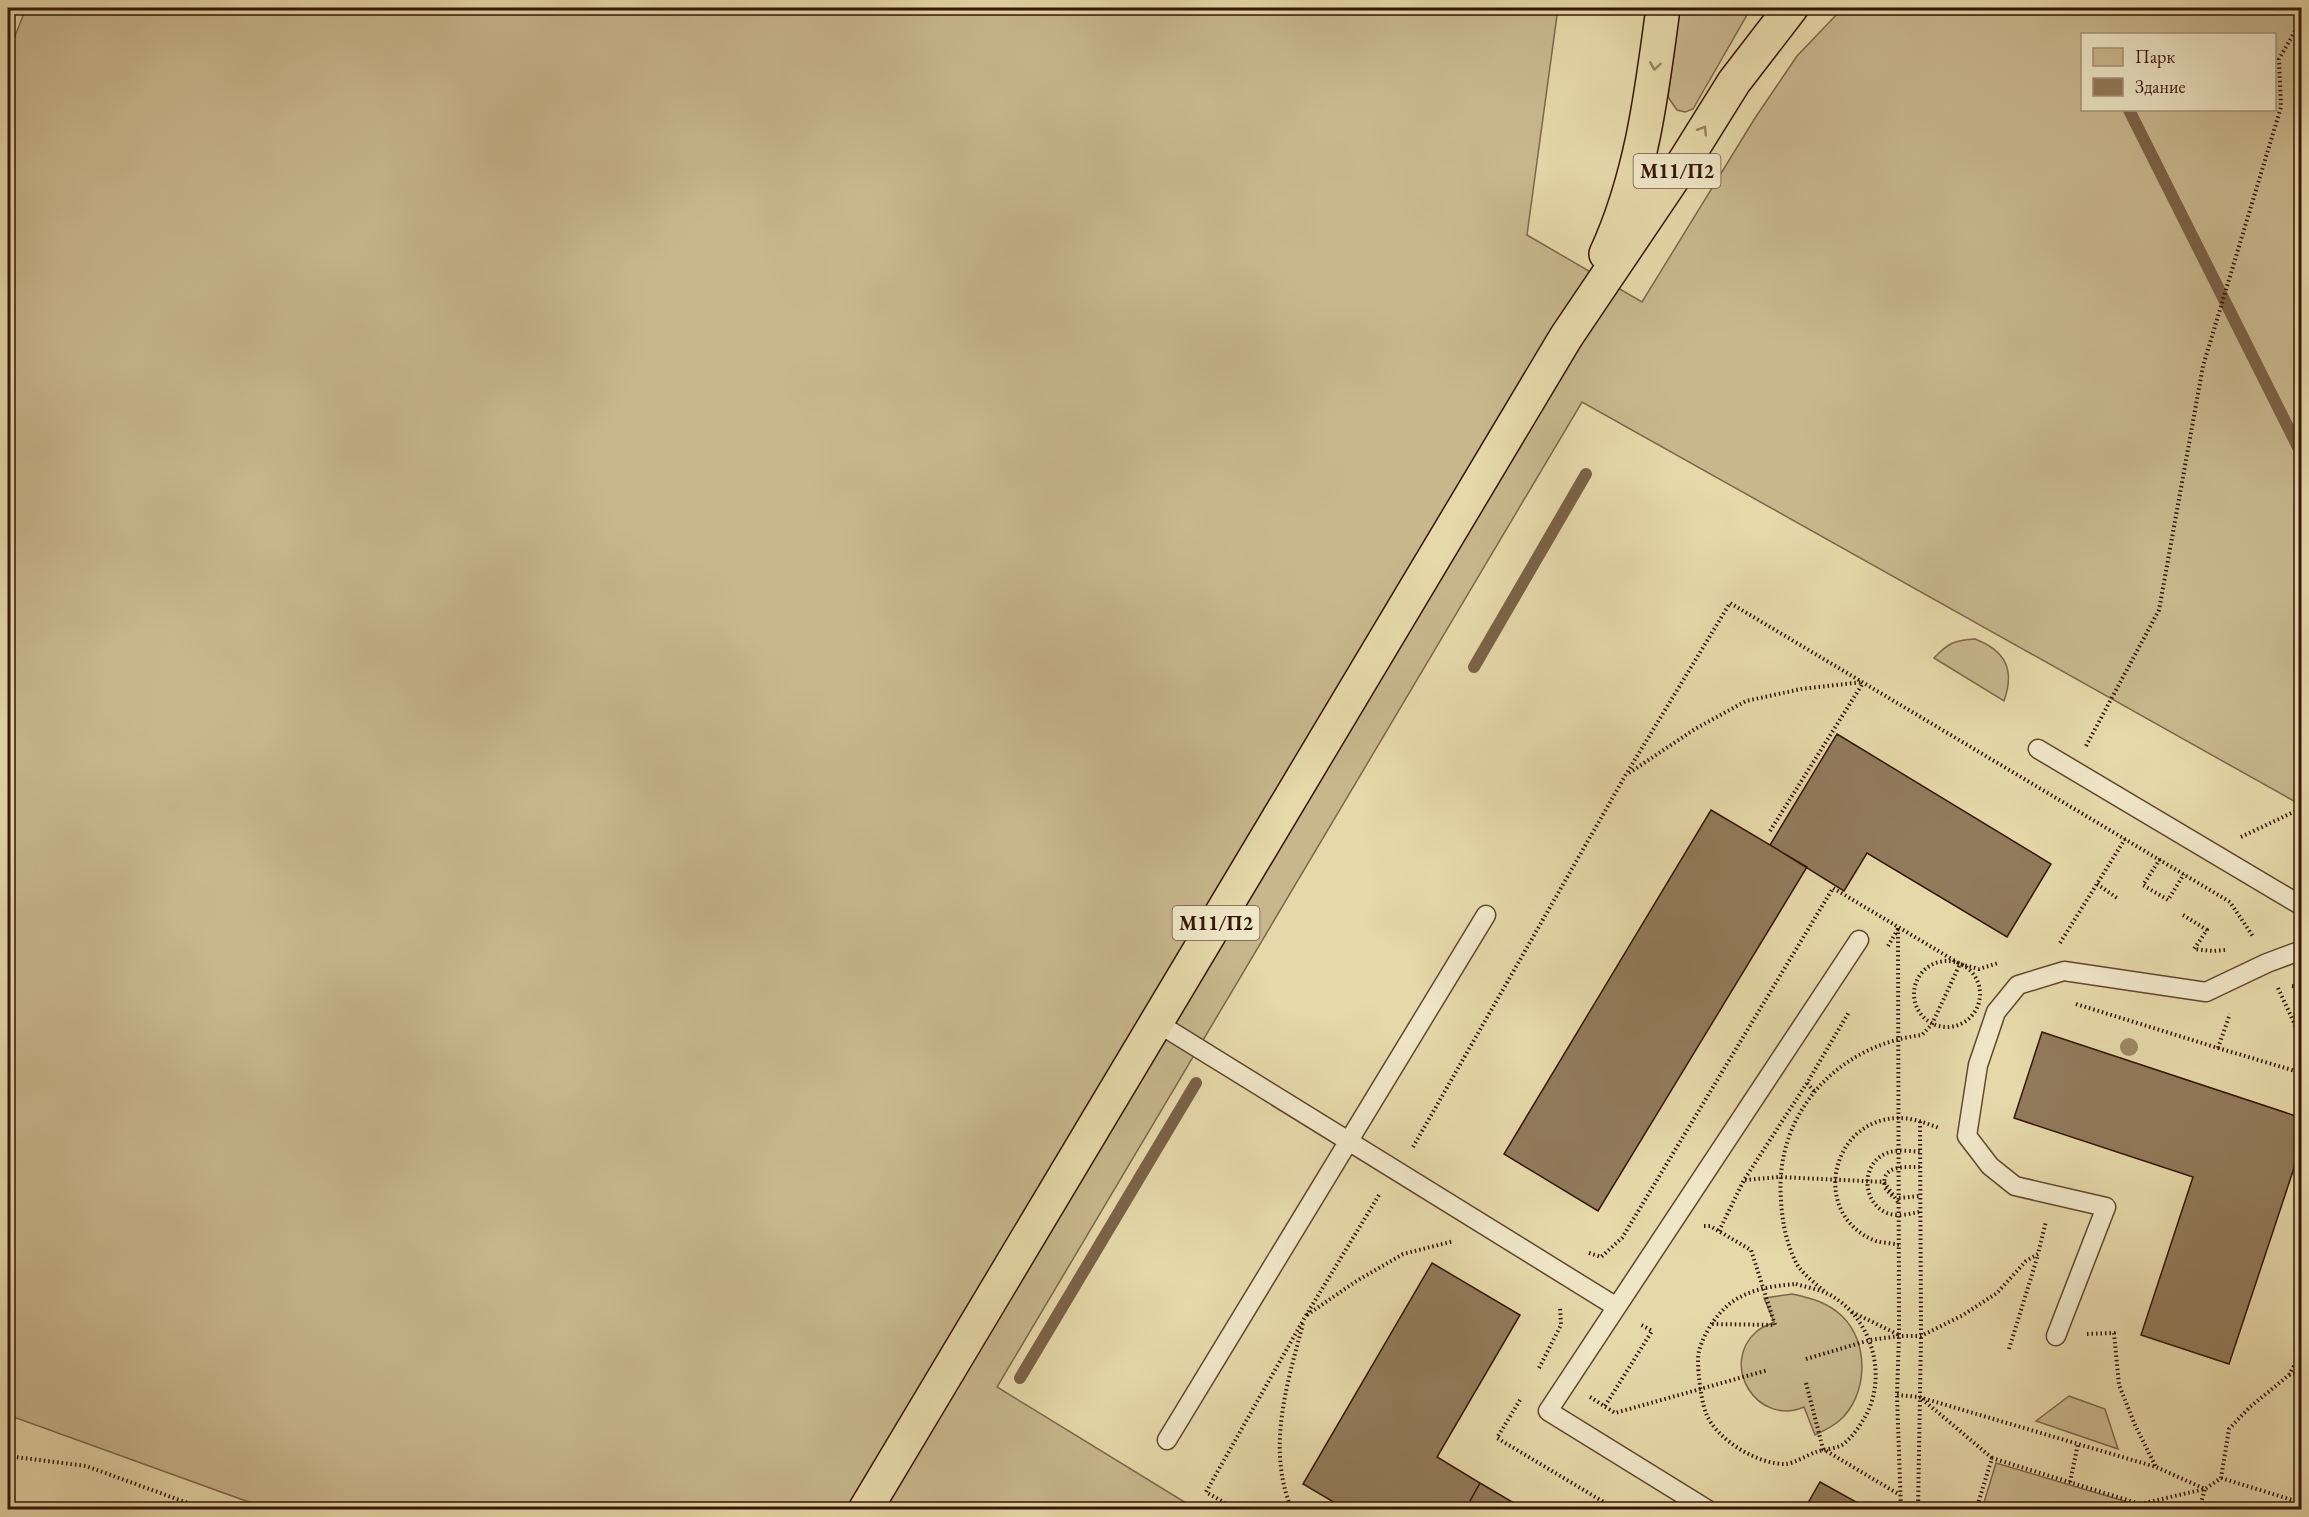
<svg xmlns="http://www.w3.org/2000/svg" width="2309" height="1517" viewBox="0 0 2309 1517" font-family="'EB Garamond',serif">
<rect width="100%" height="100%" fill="#e6d8a9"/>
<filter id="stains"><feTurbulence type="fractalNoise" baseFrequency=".00333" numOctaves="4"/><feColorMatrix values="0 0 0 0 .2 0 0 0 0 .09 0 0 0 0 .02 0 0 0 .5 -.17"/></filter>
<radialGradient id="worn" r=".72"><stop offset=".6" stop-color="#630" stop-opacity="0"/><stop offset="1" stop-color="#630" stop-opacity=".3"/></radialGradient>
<!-- green -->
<path fill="#c8b78d" stroke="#7e664a" stroke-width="1.5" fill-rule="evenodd" d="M 26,8 L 1558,8 L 1527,235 L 1642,302 L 1755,118 L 1797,56 L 1839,12 L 1847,8 L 2301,8 L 2301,805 L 1582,402 L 997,1387 L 1196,1509 L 268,1509 L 8,1415 L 8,54 ZM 2082,34 L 2274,34 L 2274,110 L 2082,110 Z
M 1680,8 L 1751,8 L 1693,109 L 1685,112 L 1677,110 L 1668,97 Z
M 1975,639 C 2006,651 2015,670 2004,701 L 1934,658 C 1948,643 1955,640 1975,639 Z
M 1792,1294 C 1811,1298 1827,1302 1842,1316 C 1870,1343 1868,1396 1839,1421 C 1832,1427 1823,1431 1815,1435 L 1804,1407 C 1758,1427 1718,1365 1757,1331 C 1762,1327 1769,1325 1774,1322 L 1764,1298 Z
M 2069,1396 L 2105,1409 L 2118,1449 L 2036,1421 Z
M 1996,1463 L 2134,1504 L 2132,1509 L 1982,1509 Z"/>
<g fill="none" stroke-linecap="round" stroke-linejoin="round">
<!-- stream -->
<path stroke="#7b6347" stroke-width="12" d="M 2129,110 L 2302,455
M 1474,667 L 1586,474
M 1020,1378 L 1196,1083"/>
</g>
<!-- building -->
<path fill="#917b5b" stroke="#351606" stroke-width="1.5" d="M 1837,734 L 2051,864 L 2007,937 L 1867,853 L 1844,891 L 1770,845 Z
M 1711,810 L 1807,867 L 1598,1211 L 1504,1154 Z
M 2042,1032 L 2302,1118 L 2302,1144 L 2229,1364 L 2141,1335 L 2193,1177 L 2014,1118 Z
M 1432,1263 L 1520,1315 L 1437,1457 L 1480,1483 L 1465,1510 L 1347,1510 L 1303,1484 Z
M 1820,1482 L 1858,1503 L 1854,1510 L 1804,1510 Z
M 1480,1483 L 1526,1510 L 1465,1510 Z"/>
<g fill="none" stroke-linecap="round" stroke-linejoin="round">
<!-- service casing -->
<g stroke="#61462f" stroke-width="21">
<path id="service" d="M 2038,749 L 2302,906
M 1156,1022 L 1615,1306
M 2056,1336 L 2106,1207 L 2015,1186 L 1990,1166 L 1967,1136 L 1978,1065 L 1996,1012 L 2018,985 L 2064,971 L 2206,992 L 2267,963 L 2302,950
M 1167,1440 L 1486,915
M 1708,1510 L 1548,1411 L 1859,940"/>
</g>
<!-- trunk casing -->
<g stroke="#351606" stroke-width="36">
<path id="trunk" d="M 1606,254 C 1642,176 1652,91 1663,8
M 865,1510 L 1566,337 L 1686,159 L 1734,82 L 1791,8"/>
</g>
<!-- path -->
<path stroke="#351606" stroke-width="4" stroke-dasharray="1.5 3" stroke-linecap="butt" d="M 2086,746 L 2159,610 L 2203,366 L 2281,107 L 2279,59 L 2302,19
M 1629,773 L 1695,729 L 1746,701 L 1801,689 L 1863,682
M 1770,831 L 1863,683
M 2241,837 L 2302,808
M 2160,859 L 2143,885 L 2168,900 L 2184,874
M 2097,884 L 2117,898
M 2183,915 L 2207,930 L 2194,949 L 2213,951 L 2225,950
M 1898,928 L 1899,1336 L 1897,1395 L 1901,1510
M 2060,943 L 2125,839
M 1888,946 L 1898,929
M1914 994a33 33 0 1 1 66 0a33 33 0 1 1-66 0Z
M 2292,986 L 2302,987
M 2278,988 L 2302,1040
M 2076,1004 L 2218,1048 L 2230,1014
M 2218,1048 L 2302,1073
M 1814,1091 L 1807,1083 L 1849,1012
M 1413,1147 L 1625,776 L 1730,603 L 2230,902 L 2254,938
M 1745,1180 L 1779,1177 L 1884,1182 L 1898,1202
M 1892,1196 L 1885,1188 C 1880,1165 1903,1167 1920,1167
M 1899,1198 L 1920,1196
M 1919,1212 C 1909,1214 1897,1217 1887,1213 C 1861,1202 1861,1163 1887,1153 C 1897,1149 1910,1151 1920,1152
M 1704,1226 L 1710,1226 L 1751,1250 L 1775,1325 L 1711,1324
M 1719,1231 L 1744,1180 L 1807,1083
M 1899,1245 C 1892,1243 1883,1243 1876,1241 C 1810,1216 1829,1119 1899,1118 C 1913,1118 1926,1123 1939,1128
M 1589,1253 L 1601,1257 L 1622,1238 L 1833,888 L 1960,964 L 1979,969 L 1998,963
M 1796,1284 C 1806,1287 1817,1289 1826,1293 C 1871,1314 1889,1375 1865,1417 C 1859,1427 1852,1438 1842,1445 C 1835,1449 1824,1449 1816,1452 C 1807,1455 1795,1463 1786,1464 C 1759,1465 1716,1440 1706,1413 C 1701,1401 1696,1363 1699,1351 C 1704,1332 1719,1310 1735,1300 C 1754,1288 1774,1286 1796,1284 Z
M 1824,1291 C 1816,1284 1804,1275 1798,1266 C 1787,1247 1782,1222 1781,1200 C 1774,1114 1837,1045 1922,1035 L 1932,1024 L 1960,964
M 1852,1312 L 1899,1335
M 1307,1315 L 1355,1282 L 1403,1254 L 1454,1241
M 2087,1334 L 2114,1333 L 2119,1385 L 2135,1425 L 2156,1467
M 2009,1349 L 2038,1255
M 1806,1359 L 1870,1340 L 1899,1336 L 1921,1336 L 1963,1315 L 1997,1293 L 2026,1261 L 2038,1254 L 2046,1221
M 1539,1368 L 1561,1325 L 1560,1306
M 2289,1375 L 2302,1372
M 1806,1383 L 1823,1449 L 1900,1495
M 1897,1395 L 1919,1397 L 2156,1467 L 2205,1489 L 2221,1478 L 2229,1429 L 2250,1407 L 2289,1375 L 2302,1351
M 1590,1397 L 1615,1413 L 1768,1370
M 1922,1399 L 1992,1458
M 1520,1400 L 1497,1438 L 1617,1510
M 1605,1406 L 1652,1331 L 1640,1324
M 8,1456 L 86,1466 L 207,1510
M 2221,1478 L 2302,1503
M 2070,1482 L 2078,1444
M 2140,1504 L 2205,1489 L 2199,1510
M 1237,1510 L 1206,1492 L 1305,1317 L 1379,1195
M 1292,1510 C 1266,1449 1287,1384 1303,1324
M 1918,1510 L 1921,1336 L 1920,1121
M 1976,1510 L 1992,1458 L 2140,1504 L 2139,1510"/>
<!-- service -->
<use href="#service" stroke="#efe6c7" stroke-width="18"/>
<!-- trunk -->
<use href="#trunk" stroke="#e6d8a9" stroke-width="33"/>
</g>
<!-- trees -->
<circle fill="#9d8865" cx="2129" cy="1047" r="9"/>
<!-- one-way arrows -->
<defs><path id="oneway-chevron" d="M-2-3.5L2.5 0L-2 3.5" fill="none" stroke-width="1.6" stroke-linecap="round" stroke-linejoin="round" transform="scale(1.5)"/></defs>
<g stroke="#968160">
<use href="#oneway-chevron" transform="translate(1655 66) rotate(98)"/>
<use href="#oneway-chevron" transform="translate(1703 130) rotate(-58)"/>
</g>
<g text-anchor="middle" stroke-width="6" stroke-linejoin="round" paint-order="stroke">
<!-- shield labels -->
<g fill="#efe6c7" stroke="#6d5440" stroke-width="1.5">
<rect x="1633.5" y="154" width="87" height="34" rx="4.5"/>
<rect x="1172.5" y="906" width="87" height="34" rx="4.5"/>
</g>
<g font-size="20" font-weight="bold" fill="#351606">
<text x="1677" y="178">М11/П2</text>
<text x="1216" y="930">М11/П2</text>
</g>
</g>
<!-- margin -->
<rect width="2309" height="1517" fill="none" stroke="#e6d8a9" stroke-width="30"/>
<rect x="9" y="9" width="2291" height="1499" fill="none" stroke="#351606" stroke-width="3"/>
<rect x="15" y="15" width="2279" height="1487" fill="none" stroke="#351606" stroke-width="1.5"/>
<!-- legend -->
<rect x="2081" y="33" width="195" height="78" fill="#efe6c7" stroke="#a5937a" stroke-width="1.5"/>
<rect x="2093" y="48" width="30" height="18" fill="#c8b78d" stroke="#a5937a" stroke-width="1.5"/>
<text x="2135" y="63" font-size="18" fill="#351606">Парк</text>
<rect x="2093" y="78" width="30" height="18" fill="#917b5b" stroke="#a5937a" stroke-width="1.5"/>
<text x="2135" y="93" font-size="18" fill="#351606">Здание</text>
<rect width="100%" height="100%" filter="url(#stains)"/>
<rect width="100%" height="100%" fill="url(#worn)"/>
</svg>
